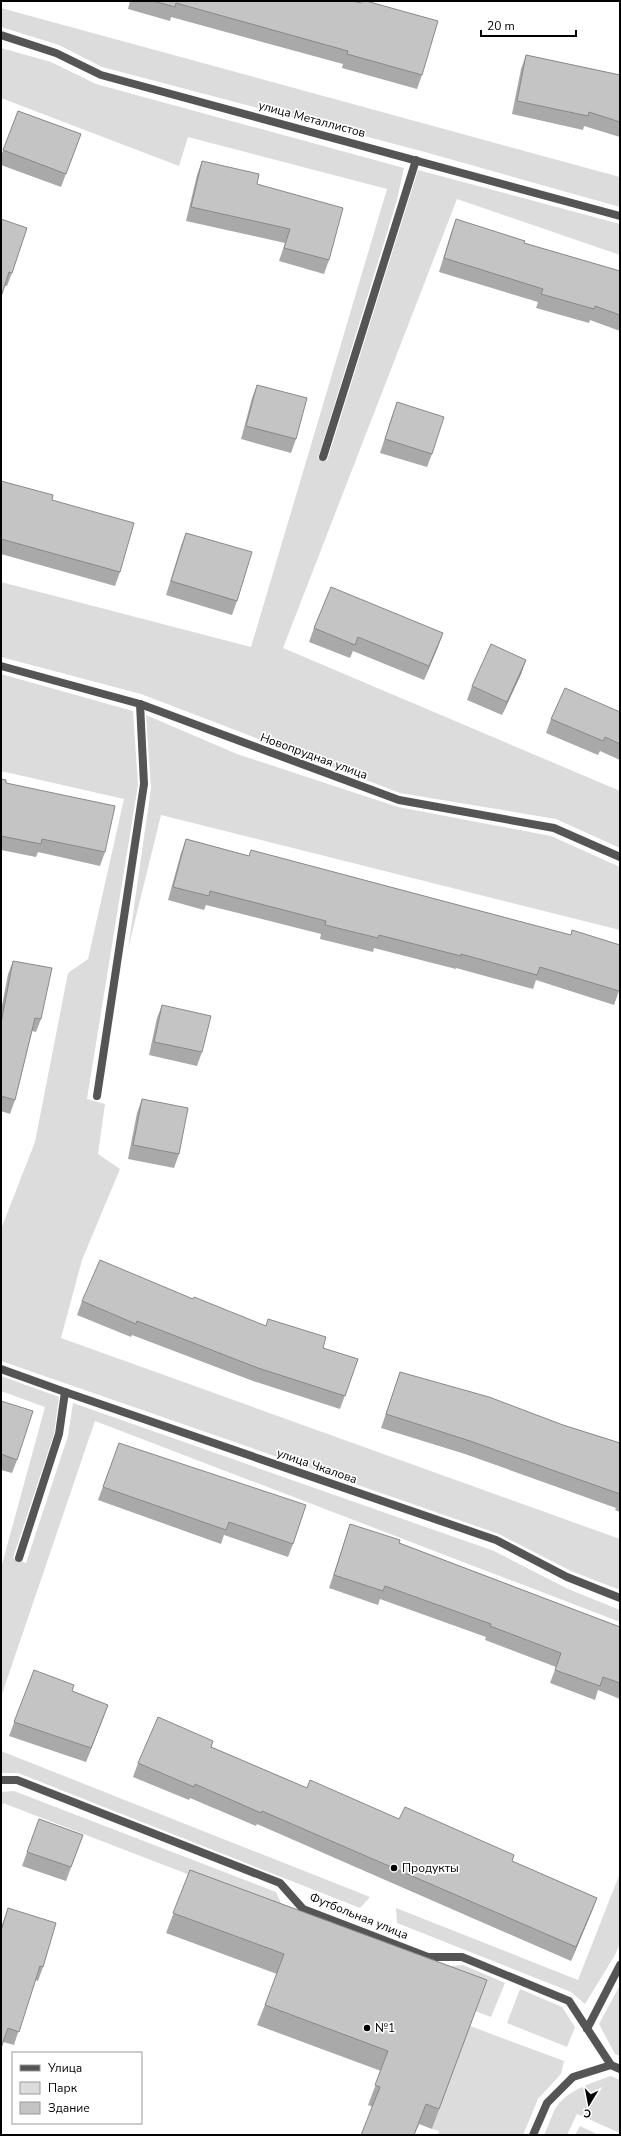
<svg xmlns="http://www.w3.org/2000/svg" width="621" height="2136" viewBox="0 0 621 2136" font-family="'Nunito Sans',sans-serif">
<rect width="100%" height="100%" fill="#fff"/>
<!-- green -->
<path fill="#dcdcdc" d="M 1,8 L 620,177 L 620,207 L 421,151 L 102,67 L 59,45 L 1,27 Z
M 1,48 L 51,62 L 96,84 L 404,168 L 397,200 L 318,458 L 327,461 L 418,170 L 620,224 L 620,255 L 457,199 L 283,648 L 620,791 L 620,848 L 556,819 L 400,793 L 141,694 L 1,657 L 1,582 L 251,647 L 387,189 L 188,137 L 179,166 L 1,98 Z
M 1,674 L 133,711 L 138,785 L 87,1099 L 105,1104 L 98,1154 L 120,1169 L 82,1260 L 61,1338 L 620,1539 L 620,1590 L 571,1571 L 499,1534 L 1,1361 L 1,1229 L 35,1142 L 68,973 L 88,959 L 124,799 L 1,771 Z
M 146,715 L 237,754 L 398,807 L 551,836 L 620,867 L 620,930 L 161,815 L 128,949 L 151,788 Z
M 1,1376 L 59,1397 L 54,1434 L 13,1558 L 26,1563 L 68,1436 L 73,1403 L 494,1551 L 568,1589 L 620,1610 L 620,1622 L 95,1421 L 1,1697 L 1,1568 L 45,1407 L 1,1391 Z
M 1,1751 L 370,1897 L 360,1908 L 18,1773 L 1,1773 Z
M 14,1791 L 276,1892 L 293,1930 L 265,1904 L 3,1803 L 1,1809 L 1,1792 Z
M 620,1873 L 620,1943 L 615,1955 L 585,2004 L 571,1992 L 397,1923 L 396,1908 L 578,1980 Z
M 463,1965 L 505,1983 L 491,2017 L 475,2011 L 425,1968 Z
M 620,1985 L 620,2056 L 615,2054 L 599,2024 Z
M 520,1989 L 562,2007 L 575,2027 L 567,2047 L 507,2023 Z
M 470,2026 L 564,2061 L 561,2074 L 538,2099 L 523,2135 L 438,2135 L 439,2131 L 432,2129 Z
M 611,2076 L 620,2080 L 620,2133 L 577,2114 L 567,2135 L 544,2135 C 548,2127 551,2117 555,2109 C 567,2090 591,2083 611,2076 Z
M 580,2126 L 599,2135 L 575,2135 Z"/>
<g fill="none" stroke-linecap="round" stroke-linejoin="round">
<!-- service -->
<path stroke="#555" stroke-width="8" d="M 323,457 L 416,160
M 97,1096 L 144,784 L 140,704
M 19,1558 L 59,1434 L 65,1392"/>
<!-- minor -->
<path stroke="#555" stroke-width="8" d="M 1,35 L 56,53 L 101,75 L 620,216
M 1,666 L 140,704 L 399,800 L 554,828 L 620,857
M 1,1369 L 65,1392 L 496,1540 L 567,1577 L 620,1598
M 1,1780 L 17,1780 L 280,1883 L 303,1909 L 428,1957 L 462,1957 L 569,2001 L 611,2065 L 620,2069
M 587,2029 L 620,1965
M 533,2135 L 547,2103 L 573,2077 L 611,2065"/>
</g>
<!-- wall -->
<path fill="#a9a9a9" d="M 130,1 L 353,1 L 422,75 L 417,89 L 342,68 L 343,64 L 171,17 L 170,21 L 128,9 Z
M 526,55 L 620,75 L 620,137 L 584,126 L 583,130 L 512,114 L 521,69 Z
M 18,111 L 81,134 L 61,187 L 1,165 L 1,156 Z
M 202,161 L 257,184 L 329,260 L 324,274 L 279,261 L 285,243 L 186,221 L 197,175 Z
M 1,219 L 12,273 L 7,286 L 5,286 Z
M 456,219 L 524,243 L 620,271 L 620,331 L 590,320 L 589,323 L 536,308 L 538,302 L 439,272 L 451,233 Z
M 257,385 L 296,439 L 291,453 L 241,439 L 252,398 Z
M 397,402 L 432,454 L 427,467 L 380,453 L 392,416 Z
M 1,481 L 120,572 L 115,586 L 1,554 Z
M 186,533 L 237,601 L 232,615 L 166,595 L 181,546 Z
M 314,628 L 443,633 L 424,680 L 353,651 L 350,658 L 309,642 Z
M 526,660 L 521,674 L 502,715 L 467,700 L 472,686 Z
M 620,712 L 620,760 L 600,751 L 598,755 L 546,733 L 551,719 Z
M 1,779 L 105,852 L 100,866 L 38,852 L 36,857 L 1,850 Z
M 186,839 L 249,856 L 251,850 L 620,988 L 614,1005 L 536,980 L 533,989 L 456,968 L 456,969 L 374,948 L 373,952 L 320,939 L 321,934 L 206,905 L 204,910 L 168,900 L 181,853 Z
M 13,961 L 41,1019 L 36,1032 L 32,1031 L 15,1100 L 10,1114 L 1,1111 L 1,1011 L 8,974 Z
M 162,1005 L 202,1052 L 197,1066 L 149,1055 L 157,1018 Z
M 142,1099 L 179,1154 L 174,1168 L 128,1159 L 137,1113 Z
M 193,1299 L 323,1348 L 358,1359 L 340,1409 L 253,1381 L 132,1335 L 131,1337 L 77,1315 L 82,1301 Z
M 400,1372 L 563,1425 L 620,1443 L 620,1512 L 615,1510 L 616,1508 L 465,1454 L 381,1428 Z
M 1,1401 L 17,1460 L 12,1473 L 1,1470 Z
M 119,1443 L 293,1544 L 288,1557 L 224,1535 L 221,1544 L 98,1500 Z
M 350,1524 L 620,1627 L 620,1699 L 598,1690 L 595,1700 L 550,1683 L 556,1667 L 485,1640 L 486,1637 L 380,1599 L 378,1605 L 329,1588 Z
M 34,1670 L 72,1691 L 108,1705 L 86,1762 L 9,1736 Z
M 211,1747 L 307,1788 L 399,1819 L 512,1861 L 597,1898 L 592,1911 L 571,1961 L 257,1824 L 256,1826 L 190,1798 L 189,1800 L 133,1777 L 138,1763 Z
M 39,1819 L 83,1835 L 66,1881 L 22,1866 Z
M 190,1870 L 487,1980 L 432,2129 L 419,2124 L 414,2135 L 361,2135 L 373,2107 L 368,2105 L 381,2071 L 257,2025 L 277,1974 L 166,1933 Z
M 8,1908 L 43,1967 L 38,1981 L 35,1980 L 14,2045 L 3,2042 L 1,2048 L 1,1928 Z"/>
<!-- shaded-wall -->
<path fill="#898989" d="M 443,633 L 438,647 L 424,680 L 429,666 Z
M 526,660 L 521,674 L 502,715 L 507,702 Z
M 108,1705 L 103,1719 L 86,1762 L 91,1748 Z
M 597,1898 L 592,1911 L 571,1961 L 576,1947 Z"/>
<!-- building -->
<path fill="#c4c4c4" stroke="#898989" d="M 153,1 L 353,1 L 361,3 L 362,1 L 366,1 L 438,21 L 422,75 L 347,54 L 348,51 L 176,3 L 175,7 Z
M 526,55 L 620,75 L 620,122 L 589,112 L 588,116 L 517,101 Z
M 18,111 L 81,134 L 66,174 L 3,150 Z
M 202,161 L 259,174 L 257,184 L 343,208 L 329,260 L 284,248 L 290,229 L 191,207 Z
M 1,219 L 27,228 L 12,273 L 9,272 L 1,297 Z
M 456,219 L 525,241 L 524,243 L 620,271 L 620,315 L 595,306 L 594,309 L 541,294 L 543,289 L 444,258 Z
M 257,385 L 307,398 L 296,439 L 246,426 Z
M 397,402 L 444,417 L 432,454 L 385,439 Z
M 1,481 L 53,495 L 52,500 L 134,523 L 120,572 L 1,539 Z
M 186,533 L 252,552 L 237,601 L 171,581 Z
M 331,587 L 443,633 L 429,666 L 358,637 L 355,645 L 314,628 Z
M 491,644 L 526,660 L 507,702 L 472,686 Z
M 565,688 L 620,712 L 620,744 L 605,737 L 603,741 L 551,719 Z
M 1,779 L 6,780 L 6,783 L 115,806 L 105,852 L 42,839 L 41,844 L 1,836 Z
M 186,839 L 249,856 L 251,850 L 571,935 L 572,930 L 620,945 L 620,988 L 619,991 L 540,967 L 537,975 L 461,954 L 461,956 L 379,935 L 378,938 L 325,925 L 326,921 L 210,891 L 209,896 L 173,887 Z
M 13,961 L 52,968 L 41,1019 L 35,1018 L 15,1100 L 1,1096 L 1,1023 Z
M 162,1005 L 211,1016 L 202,1052 L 154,1042 Z
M 142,1099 L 188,1108 L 179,1154 L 133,1145 Z
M 100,1260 L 193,1299 L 194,1297 L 266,1326 L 268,1319 L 326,1337 L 323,1348 L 358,1359 L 345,1396 L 258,1368 L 137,1321 L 136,1324 L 82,1301 Z
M 400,1372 L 489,1397 L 563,1425 L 620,1443 L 620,1494 L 470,1441 L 386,1414 Z
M 1,1401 L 33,1411 L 17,1460 L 1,1454 Z
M 119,1443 L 306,1505 L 293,1544 L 229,1522 L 226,1530 L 103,1487 Z
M 350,1524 L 400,1540 L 399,1543 L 620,1627 L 620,1683 L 603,1677 L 600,1686 L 555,1670 L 561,1653 L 490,1626 L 491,1624 L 385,1586 L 383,1591 L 334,1575 Z
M 34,1670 L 74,1685 L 72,1691 L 108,1705 L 91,1748 L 14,1722 Z
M 158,1717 L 213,1741 L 211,1747 L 307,1788 L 310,1780 L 399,1819 L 405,1807 L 514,1855 L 512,1861 L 597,1898 L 576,1947 L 262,1811 L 261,1813 L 195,1784 L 194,1787 L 138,1763 Z
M 39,1819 L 83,1835 L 71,1867 L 27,1852 Z
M 190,1870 L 487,1980 L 439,2109 L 426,2104 L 414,2135 L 361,2135 L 380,2087 L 375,2085 L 388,2051 L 265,2005 L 284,1954 L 173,1913 Z
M 8,1908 L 56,1923 L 43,1967 L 40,1966 L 19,2032 L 8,2028 L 1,2048 L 1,1931 Z"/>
<!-- markers -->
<g fill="#000" stroke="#fff" stroke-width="1.5">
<circle cx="394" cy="1868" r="4"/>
<circle cx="367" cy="2028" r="4"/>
</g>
<g text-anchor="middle" stroke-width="3.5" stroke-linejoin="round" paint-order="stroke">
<!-- street labels -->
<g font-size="12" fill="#000" stroke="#fff">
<text transform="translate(312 119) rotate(15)" y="4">улица Металлистов</text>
<text transform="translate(314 756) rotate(20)" y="4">Новопрудная улица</text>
<text transform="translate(317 1466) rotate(19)" y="4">улица Чкалова</text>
<text transform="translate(359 1916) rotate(22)" y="4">Футбольная улица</text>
</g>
<!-- poi labels -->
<g font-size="12" fill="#000" stroke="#fff" text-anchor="start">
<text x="402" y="1872">Продукты</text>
<text x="375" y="2032">№1</text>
</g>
</g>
<!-- border -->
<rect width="621" height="2136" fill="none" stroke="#000000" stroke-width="4"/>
<!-- legend -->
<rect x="12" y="2052" width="130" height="72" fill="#ffffff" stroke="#999999"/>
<rect x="20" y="2065" width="20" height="6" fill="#555555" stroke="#999999"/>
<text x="48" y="2072" font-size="12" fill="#000000">Улица</text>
<rect x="20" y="2082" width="20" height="12" fill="#dcdcdc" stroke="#999999"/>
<text x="48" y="2092" font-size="12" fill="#000000">Парк</text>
<rect x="20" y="2102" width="20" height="12" fill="#c4c4c4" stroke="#999999"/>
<text x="48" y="2112" font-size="12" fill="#000000">Здание</text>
<!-- north arrow -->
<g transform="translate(589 2104) rotate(190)" stroke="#ffffff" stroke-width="3" paint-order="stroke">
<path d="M0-3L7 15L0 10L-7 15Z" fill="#000000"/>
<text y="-6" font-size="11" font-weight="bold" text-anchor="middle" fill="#000000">С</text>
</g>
<!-- scale -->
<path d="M481 30v6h95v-6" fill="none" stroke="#000000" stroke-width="2"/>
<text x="487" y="30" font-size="12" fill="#000000" stroke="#ffffff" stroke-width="3" paint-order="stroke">20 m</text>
</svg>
